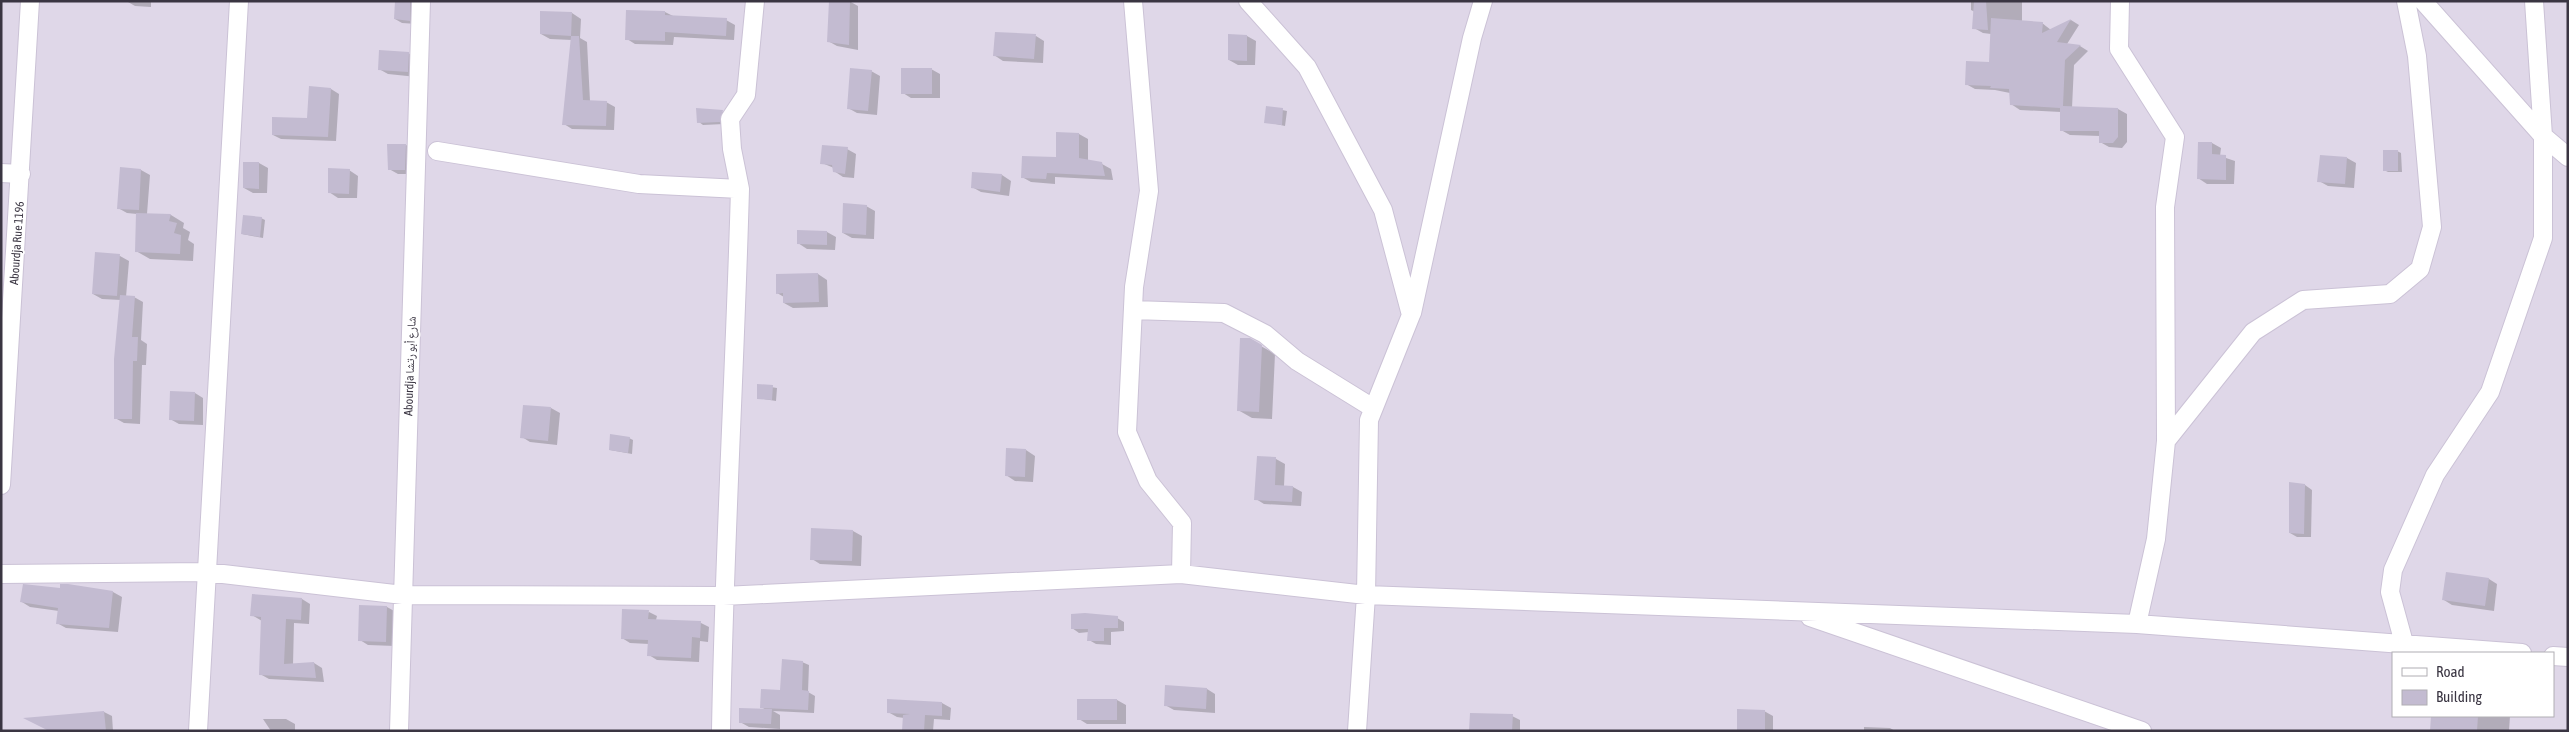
<svg xmlns="http://www.w3.org/2000/svg" width="2569" height="732" viewBox="0 0 2569 732" font-family="'Asap Condensed','Noto Naskh Arabic',sans-serif">
<rect width="100%" height="100%" fill="#eae4f0"/>
<!-- residential -->
<path fill="#dfd7e8" fill-rule="evenodd" d="M 1,1 L 2568,1 L 2568,731 L 1,731 ZM 2393,653 L 2553,653 L 2553,716 L 2393,716 Z"/>
<!-- shadow -->
<path fill="#0003" d="M 151,1 L 151,7 L 135,6 L 128,2 Z
M 396,1 L 419,1 L 417,24 L 402,23 L 395,19 Z
M 849,1 L 858,6 L 858,50 L 837,46 L 828,41 Z
M 1971,1 L 2022,1 L 2022,21 L 2042,23 L 2051,30 L 2071,20 L 2079,25 L 2067,44 L 2080,46 L 2088,51 L 2074,65 L 2072,108 L 2118,109 L 2127,114 L 2127,142 L 2122,148 L 2109,147 L 2100,142 L 2100,136 L 2070,135 L 2061,130 L 2061,112 L 2020,110 L 2011,104 L 2010,93 L 1995,90 L 1975,89 L 1966,84 L 1990,63 L 1991,34 L 1983,33 L 1974,28 L 1975,12 L 1971,10 Z
M 627,12 L 665,12 L 673,16 L 726,20 L 735,25 L 734,40 L 674,37 L 673,45 L 635,44 L 627,39 Z
M 572,13 L 581,19 L 580,38 L 587,42 L 590,101 L 606,102 L 615,107 L 614,130 L 572,129 L 564,124 L 572,40 L 550,39 L 541,34 Z
M 1036,36 L 1044,41 L 1043,63 L 1003,61 L 994,55 Z
M 1247,36 L 1256,41 L 1255,65 L 1238,65 L 1229,60 Z
M 408,53 L 417,58 L 417,77 L 388,74 L 379,69 Z
M 931,69 L 940,74 L 940,98 L 911,98 L 903,93 Z
M 871,71 L 880,76 L 877,115 L 857,113 L 848,108 Z
M 310,88 L 331,89 L 339,94 L 336,141 L 281,139 L 273,135 L 308,119 Z
M 1267,107 L 1287,111 L 1285,126 L 1266,122 Z
M 698,109 L 723,112 L 726,114 L 724,124 L 703,125 L 699,122 Z
M 1079,134 L 1088,139 L 1088,161 L 1102,164 L 1111,169 L 1113,180 L 1055,177 L 1055,184 L 1031,182 L 1022,177 L 1057,159 Z
M 2212,143 L 2221,148 L 2220,156 L 2235,161 L 2234,184 L 2207,184 L 2198,178 Z
M 406,145 L 415,150 L 414,174 L 398,174 L 389,169 Z
M 847,149 L 856,154 L 854,178 L 843,177 L 834,171 L 834,168 L 822,163 Z
M 2397,151 L 2401,153 L 2402,172 L 2388,172 L 2384,170 Z
M 2347,158 L 2356,163 L 2354,188 L 2328,186 L 2319,181 Z
M 244,163 L 259,163 L 268,168 L 267,193 L 253,193 L 244,188 Z
M 121,169 L 141,170 L 150,175 L 147,214 L 171,215 L 184,223 L 183,228 L 190,232 L 188,240 L 194,244 L 193,261 L 150,259 L 136,251 L 137,214 L 127,213 L 118,208 Z
M 349,170 L 358,176 L 357,198 L 338,198 L 329,192 Z
M 1002,175 L 1011,181 L 1009,196 L 981,192 L 972,187 Z
M 866,206 L 875,211 L 874,239 L 852,238 L 843,233 Z
M 261,218 L 265,220 L 263,238 L 242,234 Z
M 827,232 L 836,237 L 835,250 L 807,249 L 798,243 Z
M 97,254 L 120,256 L 129,261 L 126,297 L 134,297 L 143,302 L 141,340 L 147,344 L 146,365 L 142,365 L 140,424 L 124,423 L 115,418 L 121,300 L 102,299 L 93,294 Z
M 818,274 L 827,280 L 828,307 L 793,308 L 784,303 L 784,297 L 777,293 Z
M 1250,340 L 1275,354 L 1272,419 L 1252,418 L 1238,410 Z
M 759,385 L 777,388 L 776,401 L 758,398 Z
M 195,393 L 203,398 L 203,425 L 179,424 L 170,419 Z
M 551,408 L 560,413 L 557,445 L 530,442 L 522,437 Z
M 629,438 L 633,440 L 632,454 L 610,450 Z
M 1026,450 L 1035,456 L 1033,482 L 1015,481 L 1006,475 Z
M 1258,457 L 1276,459 L 1285,464 L 1284,486 L 1293,487 L 1302,492 L 1301,506 L 1264,504 L 1256,499 Z
M 2305,485 L 2312,490 L 2311,537 L 2297,537 L 2290,533 Z
M 813,529 L 853,531 L 862,536 L 861,566 L 820,564 L 812,559 Z
M 2489,579 L 2497,584 L 2494,611 L 2452,605 L 2444,600 Z
M 61,585 L 113,592 L 122,597 L 118,632 L 66,628 L 57,623 L 59,611 L 30,607 L 22,602 L 61,589 Z
M 253,595 L 302,599 L 310,604 L 309,624 L 294,623 L 293,665 L 314,663 L 322,668 L 324,682 L 269,679 L 260,674 L 262,621 L 252,615 Z
M 360,606 L 387,607 L 396,612 L 395,646 L 368,645 L 360,640 Z
M 649,612 L 657,616 L 656,620 L 701,623 L 709,627 L 708,642 L 700,641 L 699,662 L 657,660 L 649,655 L 649,644 L 630,643 L 622,638 Z
M 1117,618 L 1124,622 L 1124,631 L 1111,632 L 1111,645 L 1096,644 L 1089,640 L 1089,632 L 1079,633 L 1072,628 Z
M 802,662 L 809,665 L 808,692 L 815,696 L 814,713 L 773,711 L 780,715 L 780,729 L 749,727 L 740,722 L 766,710 L 761,707 L 781,691 Z
M 1207,689 L 1215,694 L 1215,713 L 1174,710 L 1165,705 Z
M 889,700 L 942,703 L 951,708 L 950,720 L 934,719 L 933,731 L 903,731 L 904,718 L 897,717 L 888,712 Z
M 1117,700 L 1126,705 L 1126,724 L 1087,724 L 1079,719 Z
M 1764,711 L 1773,716 L 1773,731 L 1738,731 Z
M 104,712 L 112,716 L 113,731 L 50,731 Z
M 1512,716 L 1520,720 L 1520,731 L 1471,731 Z
M 2432,716 L 2510,716 L 2509,731 L 2431,731 Z
M 263,719 L 286,719 L 295,724 L 295,731 L 271,731 Z
M 1864,727 L 1890,728 L 1895,731 L 1864,731 Z"/>
<!-- building -->
<path fill="#c3bbd1" d="M 395,1 L 410,2 L 410,21 L 394,19 Z
M 829,1 L 850,1 L 849,45 L 827,42 Z
M 1974,1 L 1986,1 L 1988,30 L 1972,29 Z
M 626,10 L 665,11 L 665,15 L 727,18 L 726,36 L 665,32 L 665,41 L 625,40 Z
M 540,11 L 572,12 L 571,36 L 540,34 Z
M 1991,18 L 2043,22 L 2042,33 L 2071,19 L 2057,42 L 2081,45 L 2065,60 L 2063,106 L 2118,108 L 2118,137 L 2113,143 L 2099,143 L 2099,131 L 2060,131 L 2060,108 L 2010,105 L 2009,89 L 1990,88 L 1991,86 L 1965,85 L 1966,61 L 1989,62 Z
M 995,32 L 1036,34 L 1034,59 L 993,56 Z
M 1228,34 L 1247,35 L 1247,61 L 1228,60 Z
M 571,36 L 579,36 L 583,100 L 607,101 L 606,126 L 562,125 Z
M 379,50 L 409,52 L 408,72 L 378,70 Z
M 850,68 L 872,70 L 868,111 L 847,109 Z
M 901,68 L 932,68 L 932,94 L 901,94 Z
M 309,86 L 331,88 L 328,137 L 272,135 L 272,117 L 307,118 Z
M 1266,106 L 1283,108 L 1282,125 L 1264,123 Z
M 696,108 L 723,110 L 720,122 L 697,123 Z
M 1056,132 L 1079,133 L 1079,158 L 1102,162 L 1105,176 L 1047,173 L 1046,179 L 1021,178 L 1022,156 L 1056,157 Z
M 2198,142 L 2212,142 L 2212,154 L 2226,155 L 2226,180 L 2197,179 Z
M 387,144 L 406,144 L 405,170 L 388,170 Z
M 822,145 L 848,147 L 845,174 L 833,172 L 832,165 L 820,164 Z
M 2383,150 L 2398,150 L 2398,171 L 2383,171 Z
M 2320,155 L 2347,157 L 2345,184 L 2317,182 Z
M 243,162 L 259,162 L 259,189 L 243,188 Z
M 120,167 L 141,169 L 139,210 L 117,209 Z
M 328,168 L 350,169 L 349,194 L 328,193 Z
M 972,172 L 1002,174 L 1000,192 L 971,188 Z
M 843,203 L 867,205 L 866,235 L 842,233 Z
M 136,213 L 171,214 L 169,221 L 177,223 L 174,233 L 181,235 L 180,254 L 135,252 Z
M 243,215 L 262,217 L 260,237 L 241,234 Z
M 797,230 L 827,231 L 827,245 L 797,244 Z
M 95,252 L 120,254 L 117,296 L 92,294 Z
M 818,273 L 819,302 L 783,303 L 783,293 L 776,294 L 776,274 Z
M 120,295 L 135,296 L 132,337 L 138,337 L 137,361 L 133,361 L 132,419 L 114,419 L 114,359 Z
M 1240,338 L 1250,338 L 1262,345 L 1259,412 L 1237,411 Z
M 757,384 L 773,385 L 772,400 L 757,399 Z
M 170,391 L 195,392 L 194,421 L 169,420 Z
M 523,405 L 551,407 L 548,441 L 520,438 Z
M 610,434 L 630,437 L 628,453 L 609,450 Z
M 1006,448 L 1026,449 L 1025,477 L 1005,476 Z
M 1257,456 L 1276,457 L 1275,485 L 1293,486 L 1292,502 L 1254,500 Z
M 2289,482 L 2305,484 L 2304,534 L 2289,533 Z
M 811,528 L 853,530 L 852,561 L 810,560 Z
M 2446,572 L 2489,578 L 2485,606 L 2442,600 Z
M 23,584 L 60,588 L 60,584 L 68,584 L 113,591 L 109,628 L 56,624 L 58,608 L 20,602 Z
M 252,594 L 302,598 L 301,620 L 286,619 L 284,664 L 314,662 L 316,678 L 259,675 L 261,617 L 250,616 Z
M 359,605 L 387,606 L 386,642 L 358,641 Z
M 622,609 L 649,610 L 648,619 L 701,621 L 700,638 L 692,637 L 691,658 L 647,656 L 648,640 L 621,639 Z
M 1085,613 L 1118,616 L 1118,628 L 1104,628 L 1104,641 L 1087,641 L 1088,629 L 1071,629 L 1071,614 Z
M 782,659 L 803,661 L 802,690 L 809,691 L 808,710 L 760,708 L 761,689 L 780,690 Z
M 1165,685 L 1207,688 L 1206,709 L 1164,706 Z
M 887,699 L 942,702 L 942,716 L 925,715 L 924,731 L 902,731 L 903,715 L 910,714 L 887,713 Z
M 1077,699 L 1117,699 L 1117,720 L 1077,720 Z
M 739,708 L 772,709 L 771,724 L 739,723 Z
M 1737,709 L 1765,710 L 1765,731 L 1737,731 Z
M 104,711 L 106,731 L 49,731 L 23,718 Z
M 1470,713 L 1513,714 L 1512,731 L 1469,731 Z
M 2431,716 L 2478,716 L 2477,731 L 2430,731 Z"/>
<g fill="none" stroke-linecap="round" stroke-linejoin="round">
<!-- street casing -->
<g stroke="#cbc2d6" stroke-width="20">
<path id="street" d="M 1133,1 L 1149,191 L 1134,287 L 1127,432 L 1148,481 L 1182,523 L 1181,574
M 1248,1 L 1307,67 L 1383,210 L 1411,315 L 1369,420 L 1366,595 L 1357,731
M 2120,1 L 2119,49 L 2175,137 L 2165,207 L 2166,441
M 2423,1 L 2543,136 L 2568,157
M 437,151 L 639,184 L 740,189 C 735,370 724,550 721,731
M 1,173 L 21,174
M 740,189 L 732,149 L 730,119 L 746,95 L 755,1
M 1133,310 L 1224,313 L 1265,334 L 1297,361 L 1373,408
M 1412,313 L 1472,38 L 1483,1
M 1,485 L 30,1
M 1,574 L 206,572 L 403,595 L 723,596 L 1181,574 L 1366,595 L 2137,624 L 2522,653
M 1810,617 L 2142,731
M 2137,624 L 2156,539 L 2166,441 L 2253,332 L 2303,300 L 2390,294 L 2420,269 L 2432,227 L 2417,56 L 2406,1
M 2404,643 L 2390,592 L 2393,570 L 2435,475 L 2490,392 L 2543,238 L 2543,136 L 2534,1
M 2553,656 L 2568,657
M 198,731 L 239,1
M 399,731 L 421,1"/>
</g>
<!-- street -->
<use href="#street" stroke="#fff" stroke-width="18"/>
</g>
<g text-anchor="middle" stroke-width="4" stroke-linejoin="round" paint-order="stroke">
<!-- street labels -->
<g font-size="12" fill="#3a3542" stroke="#fff">
<text transform="translate(17 243) rotate(-86)" y="4">Abourdja Rue 1196</text>
<text transform="translate(410 366) rotate(-88)" y="4">Abourdja شارع أبو رتشا</text>
</g>
</g>
<!-- border -->
<rect width="2569" height="732" fill="none" stroke="#3a3542" stroke-width="5"/>
<!-- legend -->
<rect x="2392" y="652" width="162" height="65" fill="#ffffff" stroke="#b0aeb3"/>
<rect x="2402" y="668" width="25" height="8" fill="#ffffff" stroke="#b0aeb3"/>
<text x="2436" y="677" font-size="15" fill="#3a3542">Road</text>
<rect x="2402" y="690" width="25" height="15" fill="#c3bbd1" stroke="#b0aeb3"/>
<text x="2436" y="702" font-size="15" fill="#3a3542">Building</text>
</svg>
